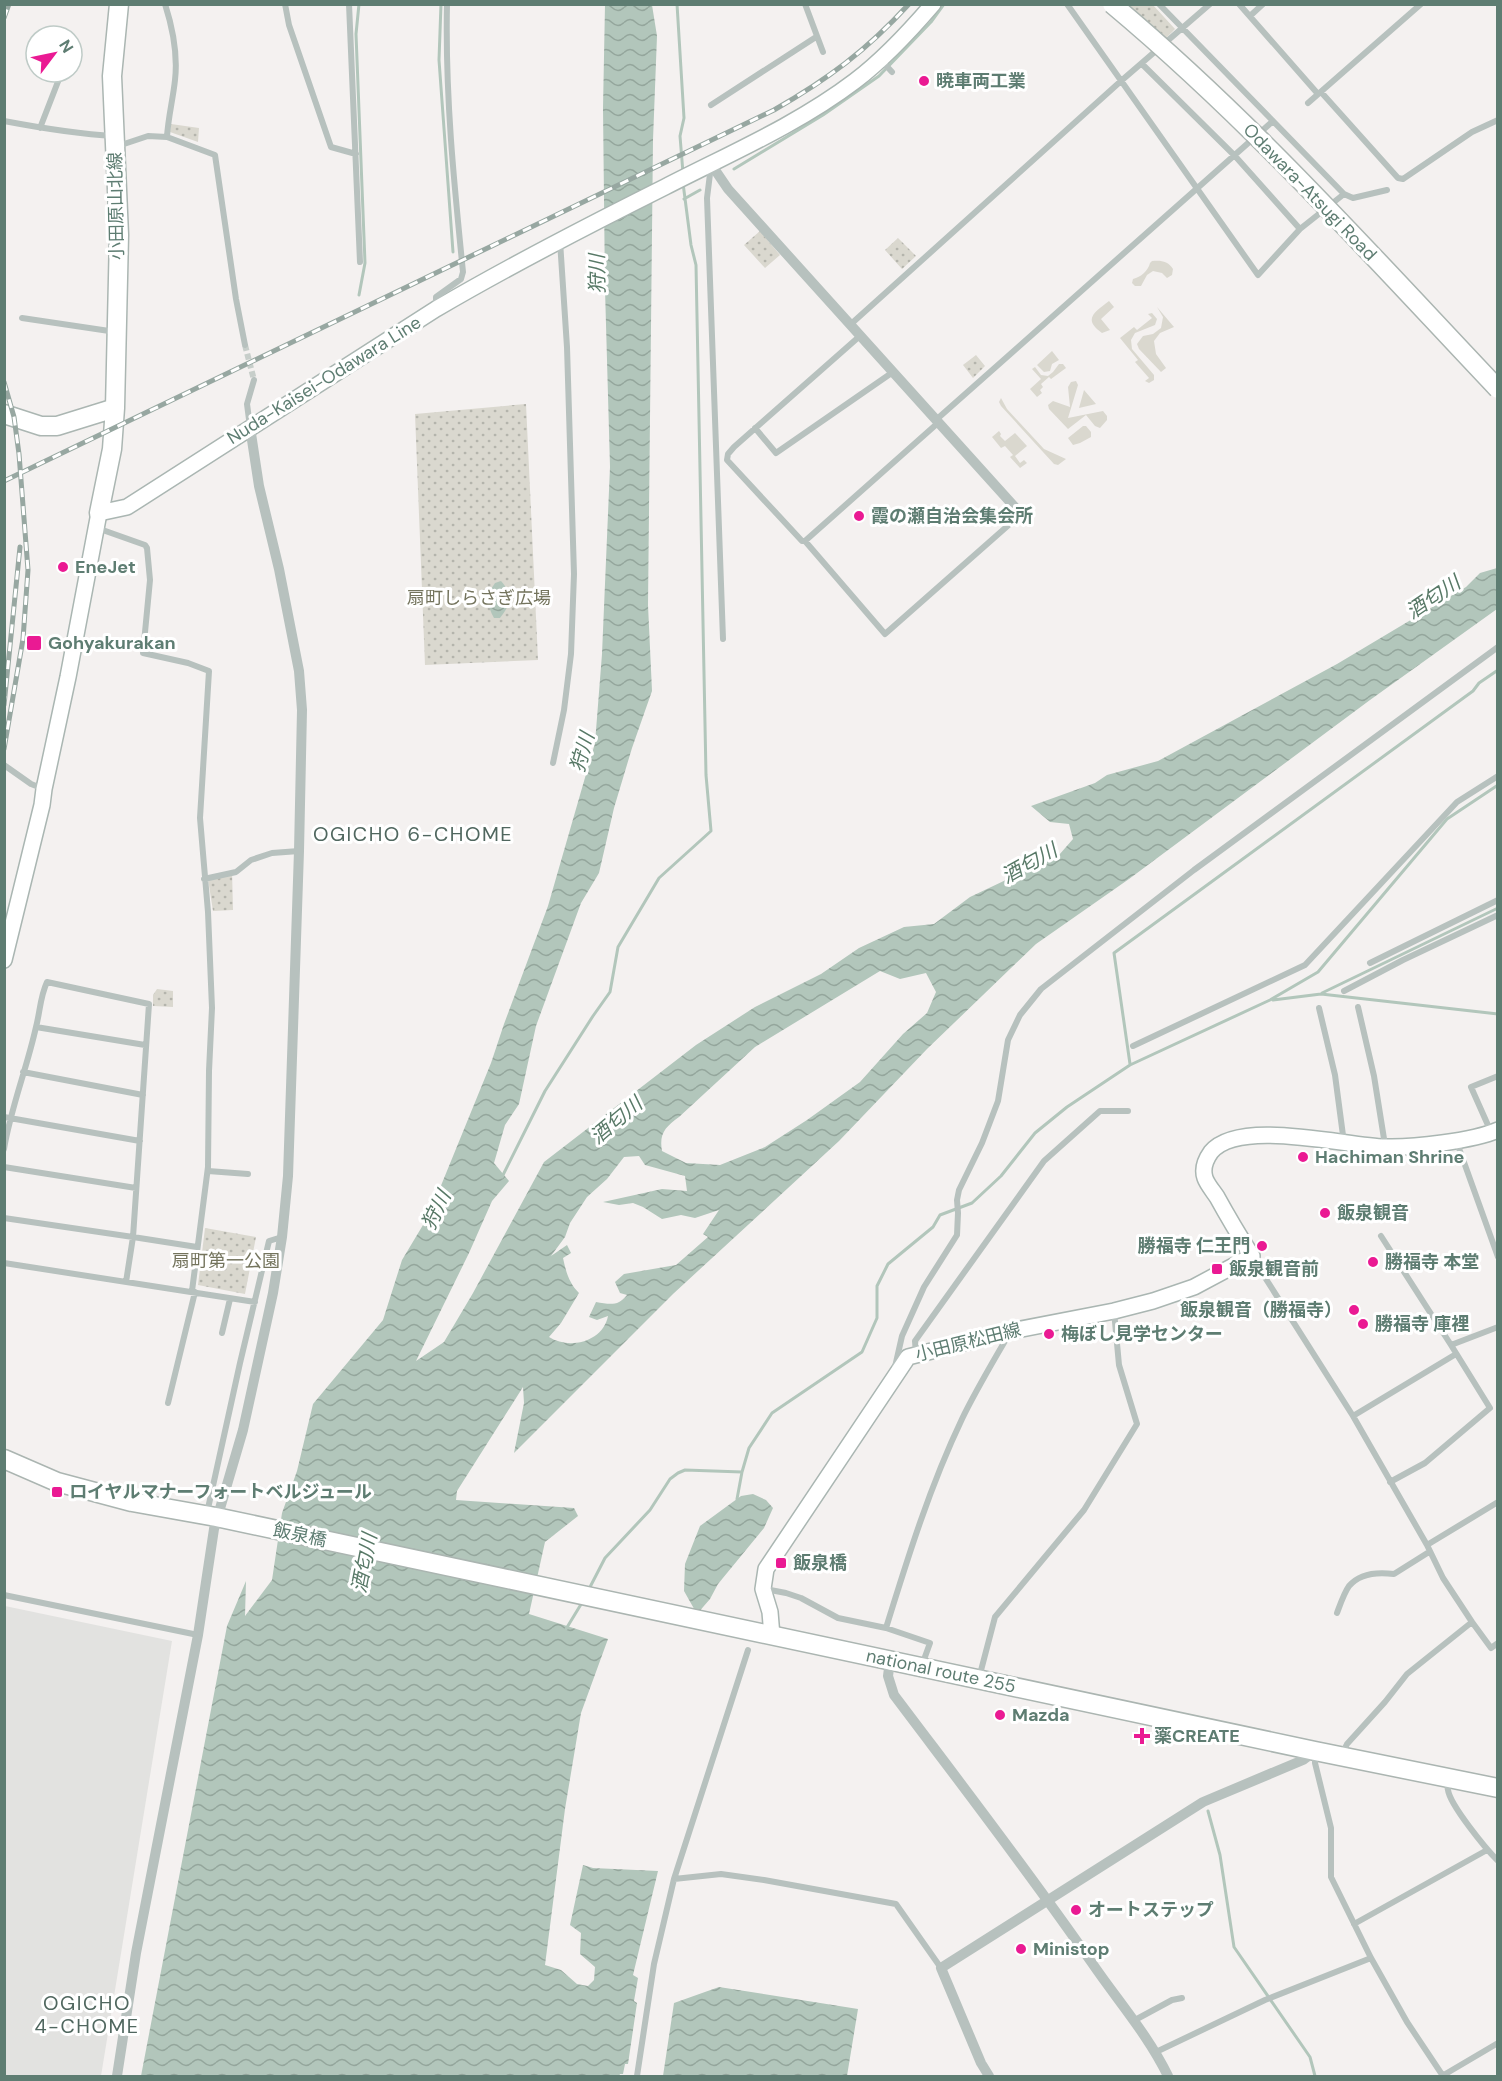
<svg xmlns="http://www.w3.org/2000/svg" width="1502" height="2081" viewBox="0 0 1502 2081" font-family="'DM Sans','Noto Sans JP',sans-serif">
<defs>
<pattern id="park-dots" width="8" height="8" patternUnits="userSpaceOnUse" patternTransform="scale(1.5)"><rect width="8" height="8" fill="#dad8cf"/><path d="M2 2h.1M6 6h.1" fill="none" stroke="#b4b4ac" stroke-width="1.8" stroke-linecap="round"/></pattern>
<pattern id="water-waves" width="16" height="10" patternUnits="userSpaceOnUse" patternTransform="scale(1.5)"><rect width="16" height="10" fill="#b2c6bb"/><path d="M0 5q4-4 8 0t8 0" fill="none" stroke="#94a69c"/></pattern>
</defs>
<rect width="100%" height="100%" fill="#f4f1f0"/>
<!-- built -->
<path fill="#e2e2e0" d="M 5,1606 L 172,1641 L 101,2076 L 5,2076 Z"/>
<!-- grass -->
<path fill="#dad8cf" d="M 1152,261 C 1161,260 1168,261 1173,269 L 1172,275 L 1167,278 L 1162,273 L 1153,271 L 1147,275 L 1141,286 L 1135,286 L 1132,283 L 1133,279 C 1141,277 1148,271 1150,263 Z
M 1109,301 L 1114,307 L 1101,319 L 1110,330 L 1102,333 C 1082,319 1095,312 1109,301 Z
M 1157,307 L 1174,327 L 1160,333 L 1154,341 L 1156,354 L 1166,368 L 1161,372 L 1139,349 L 1137,344 L 1143,336 L 1153,334 L 1161,328 L 1163,317 Z
M 1152,313 L 1157,319 L 1155,325 L 1135,333 L 1131,340 L 1132,349 L 1154,375 L 1154,380 L 1149,383 L 1145,381 L 1149,378 L 1135,362 L 1138,360 L 1120,338 L 1134,327 L 1137,330 L 1152,318 L 1148,314 Z
M 1052,351 L 1059,360 L 1052,364 L 1050,371 L 1044,372 L 1037,365 Z
M 1059,364 L 1063,364 L 1066,368 L 1051,379 L 1049,377 L 1041,384 L 1043,387 L 1040,390 L 1042,393 L 1037,397 L 1030,389 L 1041,379 L 1032,369 L 1035,367 L 1041,375 L 1048,376 L 1053,372 Z
M 1076,381 L 1078,385 L 1068,418 L 1103,411 L 1107,416 L 1107,420 L 1100,428 L 1095,426 L 1086,415 L 1068,429 L 1049,409 L 1048,405 L 1053,401 L 1070,407 L 1068,387 L 1071,382 Z
M 1084,390 L 1096,404 L 1079,408 Z
M 1001,398 L 1007,409 L 1044,449 L 1066,459 L 1058,465 L 1054,464 L 1001,406 L 999,402 Z
M 1083,426 L 1086,426 L 1091,432 L 1091,437 L 1080,443 L 1073,445 L 1068,438 Z
M 999,431 L 1001,434 L 1000,436 L 1005,441 L 1015,433 L 1027,446 L 1015,456 L 1020,463 L 1024,460 L 1027,463 L 1020,468 L 1010,457 L 1013,455 L 1005,446 L 1001,448 L 992,437 Z"/>
<!-- park -->
<path fill="url(#park-dots)" d="M 1118,5 L 1153,5 L 1175,29 L 1162,42 Z
M 171,124 L 199,128 L 198,142 L 170,132 Z
M 760,231 L 780,255 L 765,268 L 744,245 Z
M 898,238 L 916,256 L 902,269 L 885,250 Z
M 976,355 L 985,366 L 973,378 L 963,365 Z
M 526,404 L 538,660 L 425,665 L 415,414 Z
M 232,870 L 233,910 L 213,911 L 208,879 Z
M 157,989 L 173,991 L 173,1007 L 153,1006 L 153,995 Z
M 205,1228 L 256,1237 L 245,1294 L 198,1285 Z"/>
<!-- water -->
<path fill="url(#water-waves)" fill-rule="evenodd" d="M 605,5 L 652,5 L 657,36 L 653,140 L 648,605 L 652,691 L 632,748 L 614,808 L 599,873 L 581,903 L 536,1026 L 519,1104 L 505,1125 L 494,1163 L 509,1181 L 492,1201 L 469,1253 L 416,1361 L 444,1342 L 473,1293 L 544,1162 L 696,1045 L 755,1007 L 821,974 L 859,948 L 904,927 L 934,924 L 970,897 L 1059,855 L 1073,839 L 1069,824 L 1050,822 L 1031,806 L 1095,783 L 1107,775 L 1158,761 L 1337,664 L 1466,587 L 1480,573 L 1497,568 L 1497,609 L 1370,700 L 1129,879 L 1036,944 L 927,1049 L 839,1141 L 673,1294 L 514,1453 L 524,1403 L 523,1387 L 457,1491 L 456,1500 L 574,1508 L 578,1516 L 545,1542 L 529,1614 L 608,1639 L 581,1713 L 565,1809 L 545,1965 L 561,1970 L 577,1984 L 588,1986 L 594,1980 L 595,1967 L 580,1954 L 581,1933 L 570,1925 L 583,1865 L 593,1868 L 658,1871 L 633,1975 L 638,1978 L 634,2001 L 637,2003 L 628,2064 L 625,2064 L 623,2074 L 620,2074 L 619,2076 L 141,2076 L 227,1626 L 246,1581 L 245,1616 L 272,1580 L 282,1513 L 297,1471 L 313,1404 L 383,1320 L 402,1260 L 429,1215 L 491,1063 L 504,1024 L 548,906 L 595,743 L 602,654 L 610,467 L 605,289 L 603,108 ZM 880,971 L 900,979 L 926,973 L 936,992 L 927,1013 L 903,1034 L 860,1082 L 807,1120 L 765,1147 L 720,1165 L 686,1163 L 662,1151 C 659,1134 665,1127 679,1117 L 755,1047 ZM 639,1156 L 645,1165 L 685,1176 L 687,1191 L 662,1189 L 603,1202 L 619,1205 L 633,1203 L 643,1207 L 662,1219 L 681,1215 L 695,1218 L 719,1210 L 703,1234 L 708,1237 L 676,1265 L 624,1274 L 615,1282 L 620,1293 L 627,1295 C 618,1307 609,1304 596,1302 L 589,1317 L 597,1320 L 608,1316 C 603,1342 569,1350 549,1337 L 561,1323 L 579,1293 C 569,1283 566,1272 563,1258 L 571,1253 L 567,1245 L 551,1256 L 565,1237 L 570,1223 L 587,1197 L 607,1179 L 624,1157 Z
M 501,581 C 513,594 511,605 500,618 L 494,618 C 487,606 486,595 495,583 Z
M 753,1494 L 766,1500 L 773,1508 L 764,1528 L 718,1584 L 710,1599 L 697,1614 L 684,1591 L 685,1564 L 700,1526 L 741,1496 Z
M 719,1987 L 858,2009 L 847,2076 L 663,2076 L 674,2003 Z"/>
<g fill="none" stroke-linecap="round" stroke-linejoin="round">
<!-- stream -->
<path stroke="#b2c6bb" stroke-width="3" d="M 359,4 L 356,34 L 365,263 L 359,295
M 441,4 L 439,60 L 453,252
M 677,4 L 684,118 L 680,136 L 683,173
M 734,169 L 823,115 L 879,76 L 931,22 L 944,4
M 684,199 L 700,190
M 1322,993 L 1498,908
M 1273,1000 L 1321,994 L 1498,1014
M 1130,1064 L 1114,953 L 1473,691 L 1479,683 L 1498,670
M 502,1177 L 545,1091 L 593,1016 L 610,992 L 618,947 L 659,878 L 711,831 L 706,775 L 696,265 L 691,245 L 683,183
M 737,1499 L 742,1472
M 589,1589 L 605,1558 L 650,1510 L 670,1479 L 678,1473 L 685,1470 L 742,1472 L 749,1448 L 772,1413 L 862,1352 L 877,1318 L 877,1286 L 888,1264 L 933,1227 L 940,1215 L 972,1203 L 1001,1176 L 1035,1133 L 1067,1107 L 1130,1065 L 1270,1000 L 1318,972 L 1447,819 L 1498,785
M 566,1629 L 583,1601
M 1208,1811 L 1220,1855 L 1234,1947 L 1310,2057 L 1315,2076"/>
<!-- minor-tunnel -->
<path stroke="#c7ceca" stroke-width="6" stroke-dasharray="6 3" stroke-linecap="butt" d="M 245,345 L 254,380"/>
<!-- secondary casing -->
<g stroke="#aab6b2" stroke-width="18">
<path id="secondary" d="M 4,960 L 42,805 L 44,789 L 68,677 L 99,513 L 127,507 L 436,309 C 511,265 587,226 665,187 C 729,154 797,125 855,81 C 884,59 909,32 933,4
M 772,1636 L 770,1612 L 763,1589 L 766,1569 L 908,1357 L 1011,1331 L 1114,1311 L 1153,1301 L 1194,1287 L 1252,1256 C 1240,1237 1228,1217 1217,1197 C 1213,1191 1207,1184 1205,1178 C 1202,1169 1206,1159 1211,1152 C 1239,1118 1345,1146 1385,1147 C 1412,1148 1473,1141 1498,1130"/>
</g>
<!-- primary casing -->
<g stroke="#abb6b2" stroke-width="21">
<path id="primary" d="M 4,414 L 41,426 L 57,426 L 115,408
M 99,513 L 112,449 L 115,408 L 119,235 L 112,76 L 119,4"/>
</g>
<!-- trunk casing -->
<g stroke="#abb5b1" stroke-width="21">
<path id="trunk" d="M 4,1459 L 57,1482 L 132,1502 L 216,1517 L 1315,1751 L 1498,1788"/>
</g>
<!-- minor -->
<path stroke="#b7c1be" stroke-width="6" d="M 285,4 L 289,25 L 331,147 L 356,154
M 349,4 L 360,262
M 805,4 L 823,52
M 1067,4 L 1258,275 L 1300,229 L 1344,194 L 1159,4
M 1239,4 L 1318,94
M 1250,16 L 1263,4
M 881,60 L 892,72
M 1142,64 L 1235,156 L 1300,229
M 1321,92 L 1398,178 L 1403,179 L 1472,132 L 1498,120
M 1308,103 L 1421,4
M 711,105 L 816,37
M 4,121 C 41,128 77,134 114,136
M 40,128 L 59,79
M 167,137 L 215,155 L 236,299 L 245,345
M 118,146 L 148,136 L 167,137 C 168,118 173,99 175,80 C 178,54 173,29 165,4
M 711,166 L 707,198 L 723,639
M 1344,194 L 1353,198 L 1387,190
M 436,309 L 436,297 L 461,279 L 463,272 C 454,183 445,94 447,4
M 22,318 L 116,332
M 851,324 L 1121,81 L 1210,4
M 861,335 L 734,447 L 728,454 L 727,460 L 802,541 L 805,541 L 885,634 L 1021,514
M 937,419 L 1273,121
M 250,427 L 247,404 L 254,380
M 755,428 L 776,453 L 893,372
M 97,528 L 145,545 L 147,548 L 150,580 L 143,653 L 188,663 L 209,671 L 200,818 L 208,912 L 212,1008 L 209,1071 L 208,1167 L 192,1291
M 805,541 L 939,422
M 553,763 L 564,710 L 571,654 L 574,574 L 567,347 L 560,241
M 4,765 L 31,784 L 44,789
M 204,879 L 236,872 L 251,860 L 272,853 L 299,851
M 1370,963 L 1498,900
M 1344,991 L 1403,960 L 1498,915
M 1358,1007 L 1374,1076 L 1385,1145
M 1319,1008 L 1335,1075 L 1344,1143
M 36,1027 L 145,1045
M 1133,1046 L 1305,965 L 1457,802 L 1498,776
M 23,1072 L 143,1095
M 4,1117 L 140,1141
M 1491,1132 L 1471,1087 L 1498,1076
M 1456,1140 L 1498,1257
M 4,1149 C 11,1107 27,1068 36,1027 C 40,1012 40,997 47,982 L 149,1004 L 133,1237 L 4,1218
M 4,1167 L 136,1188
M 208,1171 L 248,1174
M 1381,1236 L 1451,1345
M 1252,1257 L 1353,1416 L 1427,1545 L 1498,1502
M 4,1263 L 255,1302
M 126,1282 L 133,1237 L 197,1247
M 222,1333 L 230,1299
M 916,1354 L 915,1341 L 1044,1161 L 1100,1111 L 1128,1111
M 895,1367 L 902,1336 L 924,1287 L 957,1235 L 958,1213 L 957,1200 L 959,1190 L 982,1143 L 998,1101 L 1008,1040 L 1020,1015 L 1041,989 L 1194,870 L 1498,647
M 168,1403 L 195,1292
M 1353,1416 L 1456,1354
M 1390,1482 L 1425,1463 L 1490,1408 L 1451,1345 L 1498,1327
M 207,1513 L 240,1363 L 269,1241 L 282,1237
M 765,1589 L 786,1593 L 801,1598 L 838,1618 L 886,1628
M 4,1595 L 198,1635
M 1337,1613 C 1340,1605 1344,1593 1349,1586 C 1360,1573 1379,1572 1394,1574 L 1429,1552
M 1472,1622 L 1491,1648 L 1498,1643
M 922,1665 L 930,1643 L 886,1628 C 908,1557 930,1486 962,1419 C 976,1390 993,1362 1009,1334
M 979,1678 L 995,1617 L 1084,1510 L 1137,1424 L 1119,1365 L 1114,1311
M 1315,1752 L 1315,1763 L 1331,1828 L 1331,1877 L 1371,1958 L 1407,2022 L 1443,2076
M 1342,1754 L 1347,1744 L 1385,1702 L 1407,1674 L 1472,1622 L 1443,1578 L 1427,1545
M 1449,1780 C 1448,1783 1447,1787 1448,1790 C 1450,1805 1486,1849 1498,1861
M 674,1879 L 721,1874 L 764,1880 L 896,1904 L 941,1968
M 1354,1924 L 1487,1850
M 1135,2020 L 1172,2000 L 1182,1998
M 1156,2052 L 1265,2000 L 1371,1958
M 637,2076 L 654,1964 L 674,1879 L 748,1650
M 1442,2076 L 1498,2043"/>
<!-- tertiary -->
<path stroke="#b7c1be" stroke-width="10" d="M 711,164 L 728,189 L 1021,514
M 890,1661 L 888,1676 L 894,1695 C 961,1784 1029,1872 1092,1963 C 1118,2001 1148,2035 1168,2076
M 117,2076 L 136,1953 L 198,1635 L 214,1529 L 243,1430 L 273,1293 L 282,1237 L 288,1176 L 299,851 L 302,710 L 299,671 L 279,569 L 259,486 L 250,427
M 989,2076 L 981,2063 L 941,1968 L 1203,1802 L 1303,1760 L 1315,1751"/>
<!-- secondary -->
<use href="#secondary" stroke="#fff" stroke-width="15"/>
<!-- primary -->
<use href="#primary" stroke="#fff" stroke-width="18"/>
<!-- trunk -->
<use href="#trunk" stroke="#fff" stroke-width="18"/>
<!-- rail casing -->
<g stroke="#97a7a1" stroke-width="5">
<path id="rail" d="M 4,18 L 9,4
M 4,382 L 14,417 L 19,454 L 28,570 L 23,639 L 4,749
M 4,481 L 774,110 C 828,79 866,51 909,4
M 4,705 L 20,547"/>
</g>
<!-- rail -->
<use href="#rail" stroke="#fff" stroke-width="3" stroke-dasharray="9" stroke-linecap="butt"/>
<!-- trunk-bridge casing -->
<g stroke="#abb5b1" stroke-width="21" stroke-linecap="butt">
<path id="trunk-bridge" d="M 1112,4 C 1252,121 1373,257 1498,389"/>
</g>
<!-- trunk-bridge -->
<use href="#trunk-bridge" stroke="#fff" stroke-width="18"/>
</g>
<!-- markers -->
<g fill="#ea1a93" stroke="#fff" stroke-width="2">
<circle cx="924" cy="81" r="6"/>
<circle cx="859" cy="516" r="6"/>
<circle cx="63" cy="567" r="6"/>
<rect x="26" y="635" width="16" height="16" rx="3"/>
<circle cx="1303" cy="1157" r="6"/>
<circle cx="1325" cy="1213" r="6"/>
<circle cx="1262" cy="1246" r="6"/>
<circle cx="1373" cy="1262" r="6"/>
<rect x="1211" y="1263" width="12" height="12" rx="3"/>
<circle cx="1354" cy="1310" r="6"/>
<circle cx="1363" cy="1324" r="6"/>
<circle cx="1049" cy="1334" r="6"/>
<rect x="51" y="1486" width="12" height="12" rx="3"/>
<rect x="775" y="1557" width="12" height="12" rx="3"/>
<circle cx="1000" cy="1715" r="6"/>
<path d="M1139 1727h6v6h6v6h-6v6h-6v-6h-6v-6h6z"/>
<circle cx="1076" cy="1910" r="6"/>
<circle cx="1021" cy="1949" r="6"/>
</g>
<g text-anchor="middle" stroke-width="6" stroke-linejoin="round" paint-order="stroke">
<!-- poi labels -->
<g font-size="18" font-weight="bold" fill="#5e7d72" stroke="#fff" text-anchor="start">
<text x="936" y="87">暁車両工業</text>
<text x="871" y="522">霞の瀬自治会集会所</text>
<text x="75" y="573">EneJet</text>
<text x="48" y="649">Gohyakurakan</text>
<text x="1315" y="1163">Hachiman Shrine</text>
<text x="1337" y="1219">飯泉観音</text>
<text x="1250" y="1252" text-anchor="end">勝福寺 仁王門</text>
<text x="1385" y="1268">勝福寺 本堂</text>
<text x="1229" y="1275">飯泉観音前</text>
<text x="1342" y="1316" text-anchor="end">飯泉観音（勝福寺）</text>
<text x="1375" y="1330">勝福寺 庫裡</text>
<text x="1061" y="1340">梅ぼし見学センター</text>
<text x="69" y="1498">ロイヤルマナーフォートベルジュール</text>
<text x="793" y="1569">飯泉橋</text>
<text x="1012" y="1721">Mazda</text>
<text x="1154" y="1742">薬CREATE</text>
<text x="1088" y="1916">オートステップ</text>
<text x="1033" y="1955">Ministop</text>
</g>
<!-- street labels -->
<g font-size="18" fill="#5e7d72" stroke="#fff">
<text transform="translate(1310 192) rotate(46)" y="6">Odawara-Atsugi Road</text>
<text transform="translate(116 206) rotate(-91)" y="6">小田原山北線</text>
<text transform="translate(324 380) rotate(-32)" y="6">Nuda-Kaisei-Odawara Line</text>
<text transform="translate(968 1342) rotate(-14)" y="6">小田原松田線</text>
<text transform="translate(300 1535) rotate(12)" y="6">飯泉橋</text>
<text transform="translate(941 1671) rotate(12)" y="6">national route 255</text>
</g>
<!-- park labels -->
<g font-size="18" fill="#74745d" stroke="#fff">
<text x="479" y="604">扇町しらさぎ広場</text>
<text x="226" y="1267">扇町第一公園</text>
</g>
<!-- water labels -->
<g font-size="20" font-style="italic" fill="#587967" stroke="#fff">
<text transform="translate(597 274) rotate(-91)" y="7">狩川</text>
<text transform="translate(1433 597) rotate(-34)" y="7">酒匂川</text>
<text transform="translate(582 752) rotate(-74)" y="7">狩川</text>
<text transform="translate(1029 863) rotate(-29)" y="7">酒匂川</text>
<text transform="translate(616 1120) rotate(-40)" y="7">酒匂川</text>
<text transform="translate(436 1210) rotate(-64)" y="7">狩川</text>
<text transform="translate(364 1563) rotate(-79)" y="7">酒匂川</text>
</g>
<!-- neighbourhood labels -->
<g font-size="20" letter-spacing="1.5" fill="#50675f" stroke="#fff">
<text x="413" y="841">OGICHO 6-CHOME</text>
<text x="87" y="2010">OGICHO<tspan x="87" dy="23">4-CHOME</tspan></text>
</g>
</g>
<!-- border -->
<rect width="1502" height="2081" fill="none" stroke="#5e7d72" stroke-width="12"/>
<!-- north arrow -->
<g transform="translate(54 54) rotate(58)"><circle r="28" fill="#ffffff" stroke="#bfcbc7" stroke-width="1.5"/>
<path d="M0-4.5L10 22L0 15L-10 22Z" fill="#ea1a93"/>
<text y="-9" font-size="16" font-weight="bold" text-anchor="middle" fill="#5e7d72">N</text>
</g>
</svg>
